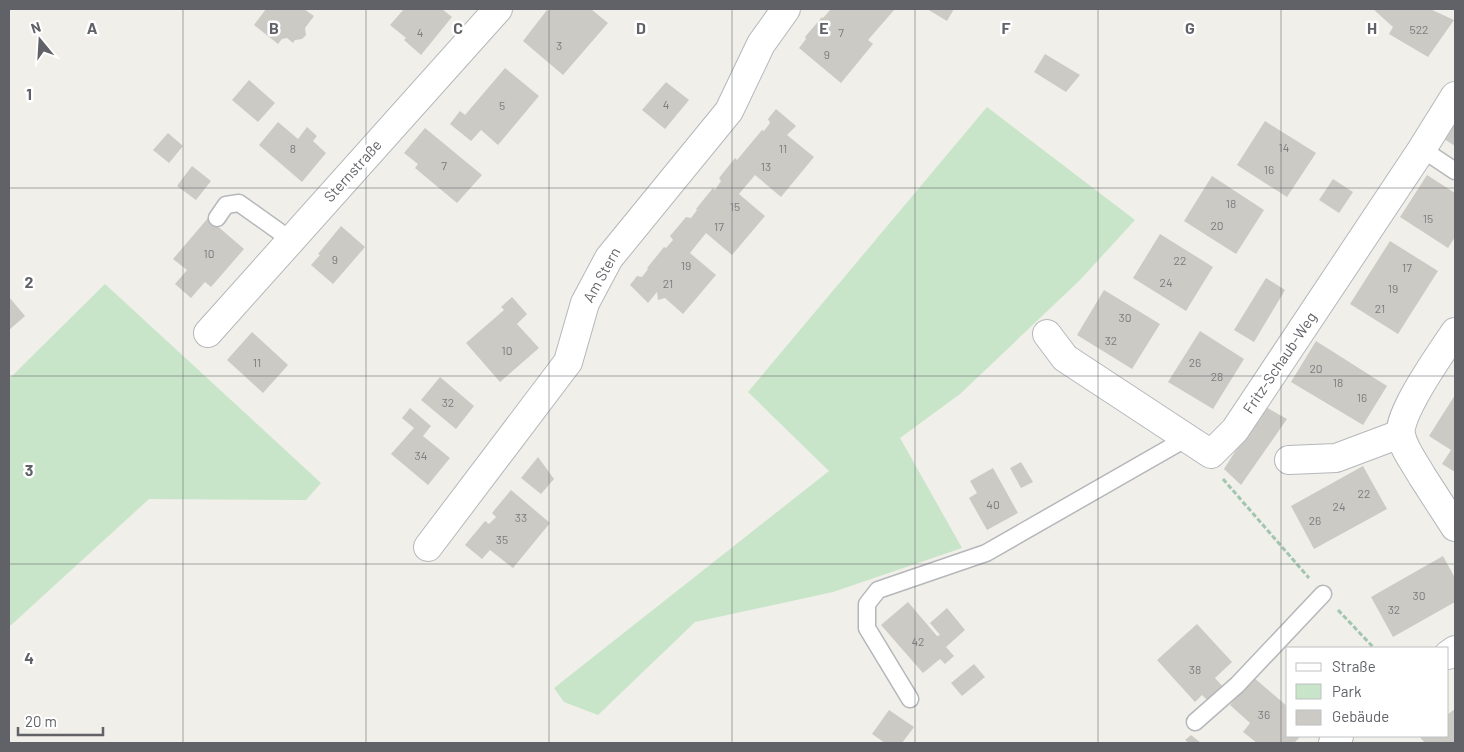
<svg xmlns="http://www.w3.org/2000/svg" width="1464" height="752" viewBox="0 0 1464 752" font-family="Barlow,sans-serif">
<rect width="100%" height="100%" fill="#f0efe9"/>
<!-- green -->
<path fill="#c8e5c9" d="M 987,107 L 1135,220 L 1080,280 L 960,394 L 900,438 L 962,548 L 833,592 L 695,622 L 598,715 L 564,702 L 554,688 L 829,471 L 748,392 Z
M 105,284 L 321,483 L 306,500 L 149,499 L 9,627 L 9,379 Z"/>
<!-- building -->
<path fill="#cccac5" d="M 266,9 L 304,9 L 314,16 L 305,28 L 306,35 L 302,39 L 295,40 L 293,43 L 287,38 L 282,39 L 278,44 L 254,25 Z
M 404,9 L 442,9 L 452,17 L 421,55 L 404,40 L 406,38 L 390,25 Z
M 550,9 L 591,9 L 608,23 L 563,75 L 523,41 L 547,10 L 548,11 Z
M 828,9 L 895,9 L 868,40 L 873,44 L 841,83 L 799,48 L 806,39 L 805,37 L 822,17 L 823,18 L 830,10 Z
M 927,9 L 954,9 L 947,21 Z
M 1373,9 L 1430,9 L 1454,20 L 1428,57 L 1389,34 L 1393,27 Z
M 1045,54 L 1080,75 L 1066,92 L 1034,72 Z
M 505,68 L 539,96 L 498,145 L 481,130 L 471,141 L 450,124 L 460,111 L 465,115 Z
M 249,80 L 275,103 L 258,122 L 232,100 Z
M 666,82 L 689,100 L 665,129 L 642,110 Z
M 776,109 L 796,126 L 787,135 L 814,157 L 781,197 L 755,175 L 739,194 L 765,216 L 732,255 L 706,233 L 690,253 L 716,275 L 683,314 L 665,298 L 658,300 L 657,292 L 648,303 L 630,285 L 637,276 L 642,277 L 648,269 L 647,268 L 664,247 L 666,248 L 673,240 L 670,236 L 686,217 L 691,218 L 697,210 L 696,209 L 713,188 L 715,190 L 721,181 L 719,178 L 735,158 L 737,160 L 762,130 L 764,131 L 770,123 L 768,119 Z
M 1455,113 L 1455,146 L 1441,137 Z
M 1265,121 L 1316,153 L 1287,197 L 1237,165 Z
M 278,122 L 298,139 L 307,127 L 317,136 L 313,141 L 326,153 L 302,182 L 259,145 Z
M 425,128 L 482,175 L 457,203 L 415,168 L 418,164 L 404,153 Z
M 168,133 L 183,146 L 169,163 L 153,150 Z
M 192,166 L 211,181 L 196,200 L 177,186 Z
M 1427,175 L 1455,193 L 1455,237 L 1448,248 L 1400,217 Z
M 1212,176 L 1264,210 L 1236,254 L 1184,221 Z
M 1333,179 L 1353,192 L 1339,213 L 1319,200 Z
M 208,218 L 244,249 L 211,287 L 205,282 L 191,298 L 175,284 L 187,270 L 173,259 Z
M 341,226 L 365,247 L 333,284 L 311,265 L 320,255 L 318,254 Z
M 1160,234 L 1213,267 L 1186,311 L 1133,278 Z
M 1390,241 L 1438,271 L 1398,334 L 1350,304 Z
M 1266,278 L 1285,290 L 1254,342 L 1234,330 Z
M 1104,290 L 1160,324 L 1132,369 L 1077,335 Z
M 9,297 L 25,316 L 9,330 Z
M 512,297 L 527,314 L 517,324 L 539,348 L 500,382 L 466,343 L 504,310 L 501,307 Z
M 1200,331 L 1244,359 L 1213,409 L 1168,382 Z
M 252,332 L 288,365 L 263,393 L 227,360 Z
M 1316,341 L 1387,386 L 1363,425 L 1291,382 Z
M 440,377 L 474,406 L 456,429 L 421,400 Z
M 1455,395 L 1455,472 L 1442,464 L 1451,450 L 1429,436 Z
M 1264,406 L 1287,419 L 1241,485 L 1224,469 Z
M 410,408 L 431,426 L 423,436 L 450,458 L 428,485 L 391,454 L 414,428 L 402,418 Z
M 538,457 L 554,479 L 541,494 L 521,478 Z
M 1021,462 L 1033,482 L 1021,488 L 1010,468 Z
M 1363,466 L 1387,509 L 1314,549 L 1291,506 Z
M 993,468 L 1018,513 L 987,530 L 969,498 L 977,493 L 970,481 Z
M 511,490 L 550,523 L 513,568 L 490,550 L 482,559 L 465,545 L 485,521 L 489,524 L 496,517 L 492,513 Z
M 1443,556 L 1455,578 L 1455,602 L 1393,637 L 1371,597 Z
M 908,602 L 937,636 L 940,635 L 930,623 L 947,608 L 965,630 L 946,647 L 954,656 L 945,664 L 940,659 L 923,673 L 881,625 Z
M 1197,624 L 1232,662 L 1215,678 L 1225,689 L 1210,703 L 1202,695 L 1195,702 L 1157,660 Z
M 974,664 L 985,677 L 962,696 L 951,683 Z
M 1253,677 L 1288,707 L 1288,736 L 1301,736 L 1294,743 L 1257,743 L 1243,732 L 1250,723 L 1230,705 Z
M 1455,709 L 1455,743 L 1425,743 L 1419,736 L 1448,736 L 1448,714 Z
M 889,710 L 914,727 L 902,743 L 885,743 L 872,734 Z
M 1191,735 L 1201,743 L 1189,743 L 1185,740 Z"/>
<g fill="none" stroke-linecap="round" stroke-linejoin="round">
<!-- lane casing -->
<g stroke="#b5b7bb" stroke-width="19">
<path id="lane" d="M 1422,149 L 1455,171
M 217,218 L 226,205 L 239,203 L 291,240
M 910,699 L 867,628 L 867,604 L 878,590 L 986,553 L 1187,438
M 1195,722 L 1237,685 L 1323,594"/>
</g>
<!-- street casing -->
<g stroke="#b5b7bb" stroke-width="30">
<path id="street" d="M 1455,332 C 1443,350 1396,416 1401,435 C 1404,450 1415,463 1422,476 C 1433,493 1444,510 1455,527
M 208,333 L 498,9
M 1047,334 L 1065,358 L 1211,454 L 1235,430 L 1422,149 L 1455,96
M 1289,460 L 1336,458 L 1400,434
M 428,547 L 568,362 L 585,303 L 609,258 L 729,111 L 761,44 L 786,9
M 1448,655 L 1455,650
M 1333,743 L 1339,736"/>
</g>
<!-- path -->
<path stroke="#a1c5ae" stroke-width="3" stroke-dasharray="5 2.5" stroke-linecap="butt" d="M 1223,479 L 1309,578
M 1338,610 L 1374,648"/>
<!-- lane -->
<use href="#lane" stroke="#fff" stroke-width="16"/>
<!-- street -->
<use href="#street" stroke="#fff" stroke-width="28"/>
</g>
<!-- grid -->
<path fill="none" stroke="#606267" stroke-width="1" stroke-opacity="0.55" d="M 183,9 L 183,743M 366,9 L 366,743M 549,9 L 549,743M 732,9 L 732,743M 915,9 L 915,743M 1098,9 L 1098,743M 1281,9 L 1281,743M 9,188 L 1455,188M 9,376 L 1455,376M 9,564 L 1455,564"/>
<g text-anchor="middle" stroke-width="5" stroke-linejoin="round" paint-order="stroke">
<!-- number labels -->
<g font-size="12" fill="#7b7c7e">
<text x="1419" y="34">522</text>
<text x="420" y="37">4</text>
<text x="841" y="37">7</text>
<text x="559" y="50">3</text>
<text x="827" y="59">9</text>
<text x="666" y="109">4</text>
<text x="502" y="110">5</text>
<text x="1284" y="152">14</text>
<text x="293" y="153">8</text>
<text x="783" y="153">11</text>
<text x="444" y="170">7</text>
<text x="766" y="171">13</text>
<text x="1269" y="174">16</text>
<text x="1231" y="208">18</text>
<text x="735" y="211">15</text>
<text x="1428" y="223">15</text>
<text x="1217" y="230">20</text>
<text x="719" y="231">17</text>
<text x="209" y="258">10</text>
<text x="335" y="264">9</text>
<text x="1180" y="265">22</text>
<text x="686" y="270">19</text>
<text x="1407" y="272">17</text>
<text x="1166" y="287">24</text>
<text x="668" y="288">21</text>
<text x="1393" y="293">19</text>
<text x="1380" y="313">21</text>
<text x="1125" y="322">30</text>
<text x="1111" y="345">32</text>
<text x="507" y="355">10</text>
<text x="257" y="367">11</text>
<text x="1195" y="367">26</text>
<text x="1316" y="373">20</text>
<text x="1217" y="381">28</text>
<text x="1338" y="387">18</text>
<text x="1362" y="402">16</text>
<text x="448" y="407">32</text>
<text x="421" y="460">34</text>
<text x="1364" y="498">22</text>
<text x="993" y="509">40</text>
<text x="1339" y="511">24</text>
<text x="521" y="522">33</text>
<text x="1315" y="525">26</text>
<text x="502" y="544">35</text>
<text x="1419" y="600">30</text>
<text x="1394" y="614">32</text>
<text x="918" y="646">42</text>
<text x="1195" y="674">38</text>
<text x="1264" y="719">36</text>
</g>
<!-- street labels -->
<g font-size="15" fill="#606267" stroke="#fff">
<text transform="translate(353 171) rotate(-48)" y="5">Sternstraße</text>
<text transform="translate(602 275) rotate(-61)" y="5">Am Stern</text>
<text transform="translate(1280 363) rotate(-56)" y="5">Fritz-Schaub-Weg</text>
</g>
</g>
<g font-size="16" text-anchor="middle" font-weight="bold" fill="#606267" stroke="#fff" stroke-width="5" stroke-linejoin="round" paint-order="stroke">
<text x="92" y="34">A</text>
<text x="274" y="34">B</text>
<text x="458" y="34">C</text>
<text x="641" y="34">D</text>
<text x="824" y="34">E</text>
<text x="1006" y="34">F</text>
<text x="1190" y="34">G</text>
<text x="1372" y="34">H</text>
<text x="29" y="100">1</text>
<text x="29" y="288">2</text>
<text x="29" y="476">3</text>
<text x="29" y="664">4</text>
</g>
<!-- border -->
<rect width="1464" height="752" fill="none" stroke="#606267" stroke-width="20"/>
<!-- legend -->
<rect x="1286" y="647" width="162" height="90" fill="#ffffff" stroke="#bfc0c2"/>
<rect x="1296" y="663" width="25" height="8" fill="#ffffff" stroke="#bfc0c2"/>
<text x="1332" y="672" font-size="15" fill="#606267">Straße</text>
<rect x="1296" y="684" width="25" height="15" fill="#c8e5c9" stroke="#bfc0c2"/>
<text x="1332" y="697" font-size="15" fill="#606267">Park</text>
<rect x="1296" y="710" width="25" height="15" fill="#cccac5" stroke="#bfc0c2"/>
<text x="1332" y="722" font-size="15" fill="#606267">Gebäude</text>
<!-- north arrow -->
<g transform="translate(40 40) rotate(342)" stroke="#ffffff" stroke-width="4" paint-order="stroke">
<path d="M0-4L9 19L0 12L-9 19Z" fill="#606267"/>
<text y="-8" font-size="14" font-weight="bold" text-anchor="middle" fill="#606267">N</text>
</g>
<!-- scale -->
<path d="M18 727v8h85v-8" fill="none" stroke="#606267" stroke-width="2.5"/>
<text x="25" y="727" font-size="15" fill="#606267" stroke="#ffffff" stroke-width="4" paint-order="stroke">20 m</text>
</svg>
